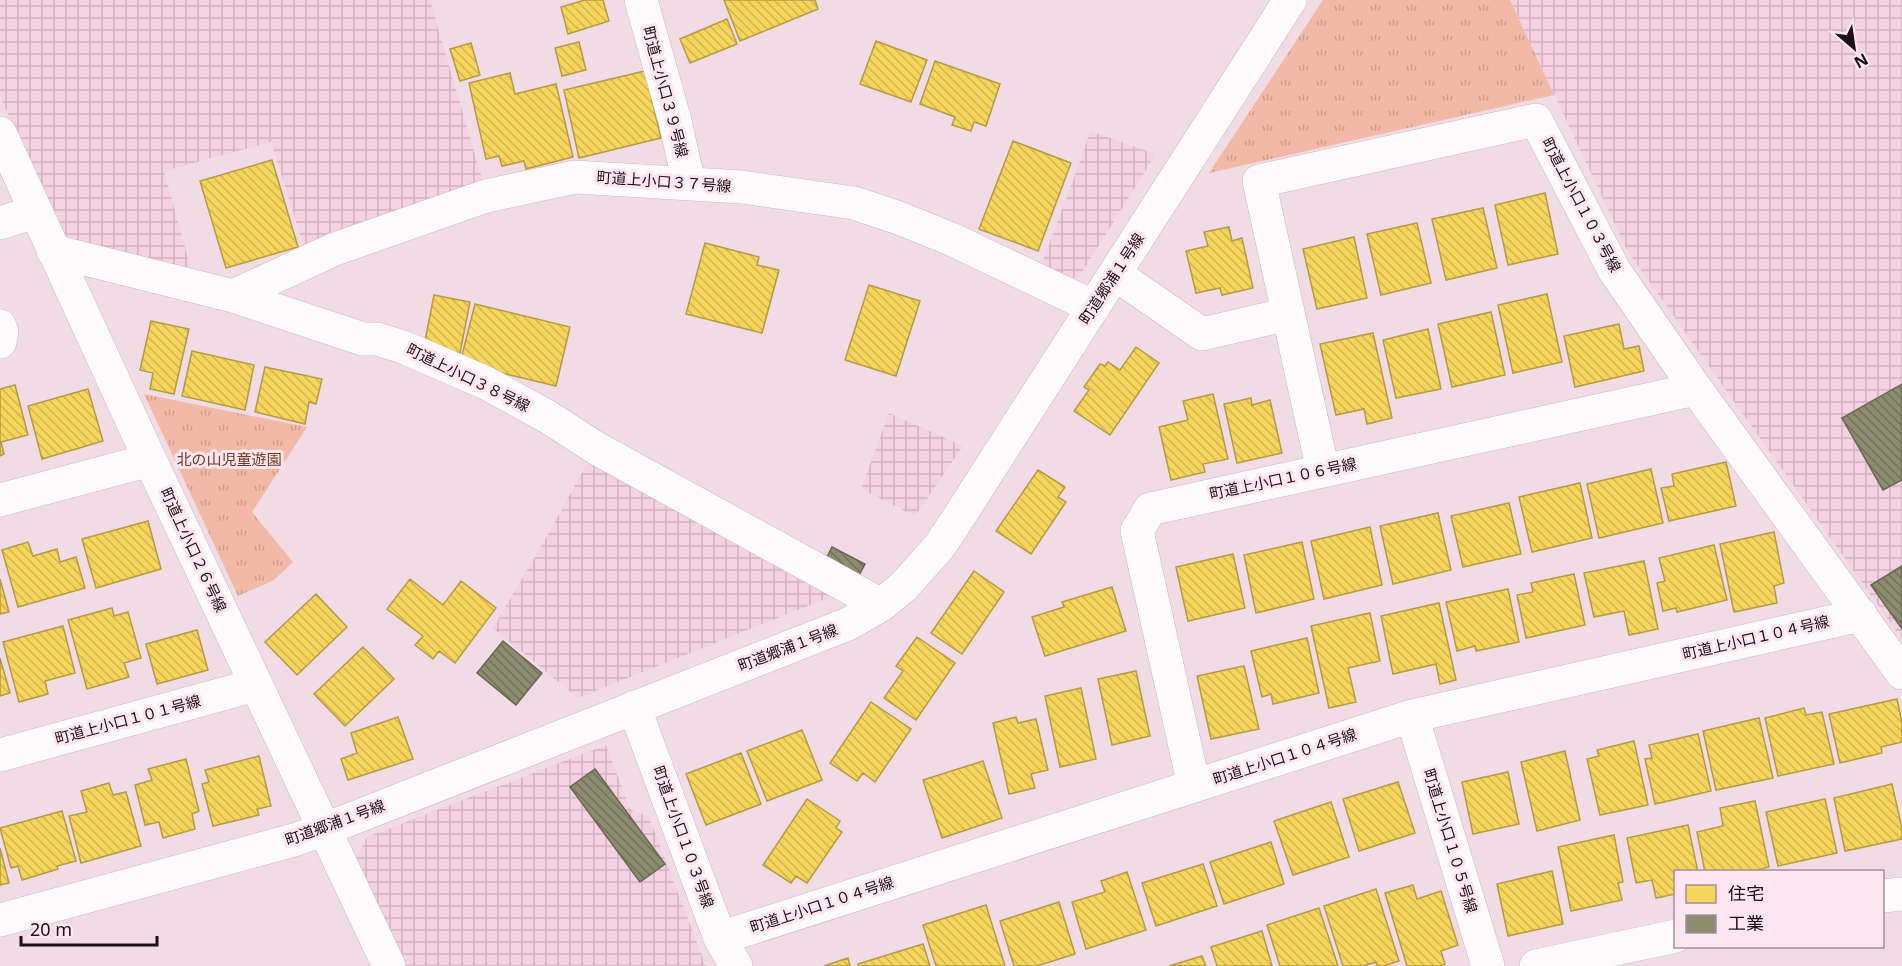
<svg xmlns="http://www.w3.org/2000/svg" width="1902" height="966" viewBox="0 0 1902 966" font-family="'Noto Sans','Noto Sans JP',sans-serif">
<defs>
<pattern id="industrial-grid" width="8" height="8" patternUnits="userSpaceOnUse" patternTransform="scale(1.5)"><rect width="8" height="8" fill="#f4d2e2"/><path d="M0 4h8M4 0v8" fill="none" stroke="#d1b3c1"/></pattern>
<pattern id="grass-tufts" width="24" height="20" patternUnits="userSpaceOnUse" patternTransform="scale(1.5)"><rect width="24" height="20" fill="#f2b9a6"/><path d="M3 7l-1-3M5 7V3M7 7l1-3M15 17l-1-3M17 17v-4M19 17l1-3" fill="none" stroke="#cf9e8e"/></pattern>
<pattern id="homes-back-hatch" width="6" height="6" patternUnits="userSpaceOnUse" patternTransform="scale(1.5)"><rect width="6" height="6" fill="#f6d55c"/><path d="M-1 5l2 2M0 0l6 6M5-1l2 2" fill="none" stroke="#d2b64f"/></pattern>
<pattern id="industry-back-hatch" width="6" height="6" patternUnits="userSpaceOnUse" patternTransform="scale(1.5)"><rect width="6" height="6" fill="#8c8c6e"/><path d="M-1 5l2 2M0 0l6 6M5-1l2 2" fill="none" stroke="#727159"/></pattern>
</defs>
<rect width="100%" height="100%" fill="#f1dce6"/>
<!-- industrial -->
<path fill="url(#industrial-grid)" d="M 0,0 L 430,0 L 483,182 L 304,247 L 271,142 L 164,171 L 191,269 L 63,237 L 0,96 Z
M 1510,0 L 1902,0 L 1902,639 L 1627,250 Z
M 1090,131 L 1156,154 L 1079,277 L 1069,279 L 1041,266 L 1081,159 Z
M 889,413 L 963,446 L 915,516 L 861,489 Z
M 594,451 L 847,590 L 578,698 L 493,628 L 546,538 Z
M 606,745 L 630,809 L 649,817 L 706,966 L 404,966 L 355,861 L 367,837 Z"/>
<!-- grass -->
<path fill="url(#grass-tufts)" d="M 1323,0 L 1510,0 L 1554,95 L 1209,173 Z
M 144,394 L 307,427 L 252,512 L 293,562 L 274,580 L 238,596 Z"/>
<!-- homes -->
<path fill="url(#homes-back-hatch)" stroke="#b59a47" stroke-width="1.5" d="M 585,0 L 603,0 L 609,21 L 568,34 L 561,7 Z
M 724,0 L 815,0 L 818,9 L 740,41 Z
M 727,19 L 737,44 L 690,63 L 680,39 Z
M 876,41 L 927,60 L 911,102 L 860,84 Z
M 579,42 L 586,70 L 562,76 L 555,48 Z
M 471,43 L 480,75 L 460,81 L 450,49 Z
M 935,61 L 1000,84 L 986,126 L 974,122 L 971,131 L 952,125 L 955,117 L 920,104 Z
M 645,71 L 661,138 L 579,158 L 564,90 Z
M 510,73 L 515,94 L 556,84 L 573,157 L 526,169 L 524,161 L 502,166 L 499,156 L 486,159 L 469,83 Z
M 1013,141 L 1071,163 L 1038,251 L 979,229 Z
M 272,160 L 298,247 L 226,268 L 200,181 Z
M 1545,193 L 1558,254 L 1508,265 L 1495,205 Z
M 1483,208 L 1497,268 L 1446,280 L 1432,219 Z
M 1417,223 L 1431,283 L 1381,295 L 1367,234 Z
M 1229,227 L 1232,241 L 1242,238 L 1253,288 L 1222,295 L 1220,288 L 1196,293 L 1186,251 L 1208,246 L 1204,232 Z
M 1354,237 L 1367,298 L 1317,309 L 1303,249 Z
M 705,243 L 759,257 L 757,265 L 779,270 L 762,333 L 686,314 Z
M 869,285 L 920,301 L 896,376 L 845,360 Z
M 1547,294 L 1562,362 L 1513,373 L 1498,305 Z
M 434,295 L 470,302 L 460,353 L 424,346 Z
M 475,304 L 570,327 L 556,386 L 460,363 Z
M 1491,312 L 1505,375 L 1452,387 L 1438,324 Z
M 151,321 L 189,329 L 174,394 L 150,389 L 153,373 L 140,370 Z
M 1619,324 L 1624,349 L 1639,346 L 1644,371 L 1575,387 L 1564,336 Z
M 1428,329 L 1441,389 L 1396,398 L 1383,340 Z
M 1373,333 L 1392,418 L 1367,424 L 1364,409 L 1336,415 L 1320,344 Z
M 1136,347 L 1159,363 L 1110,435 L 1074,411 L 1089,390 L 1084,387 L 1100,364 L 1105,366 L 1108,362 L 1120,370 Z
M 192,351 L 254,365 L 245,410 L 182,396 Z
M 265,367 L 322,379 L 316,404 L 309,402 L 305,424 L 255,412 Z
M 15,385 L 28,435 L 1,442 L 4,454 L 0,456 L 0,389 Z
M 88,389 L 103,441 L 42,459 L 28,406 Z
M 1213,394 L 1228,459 L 1203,464 L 1205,472 L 1171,480 L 1159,427 L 1188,420 L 1183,401 Z
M 1251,398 L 1252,405 L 1270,400 L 1282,453 L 1237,463 L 1224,404 Z
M 1726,462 L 1736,506 L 1669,521 L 1661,488 L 1674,486 L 1672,474 Z
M 1651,469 L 1663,523 L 1599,538 L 1587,484 Z
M 1038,470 L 1065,487 L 1058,497 L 1066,502 L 1031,554 L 996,531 Z
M 1580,483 L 1592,538 L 1532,552 L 1519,497 Z
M 1509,503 L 1521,554 L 1463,567 L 1451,516 Z
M 1438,513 L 1451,570 L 1393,584 L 1380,526 Z
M 148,521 L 161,569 L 96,588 L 82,539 Z
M 1370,527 L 1382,585 L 1324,599 L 1311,541 Z
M 1774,532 L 1784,583 L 1774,586 L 1777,603 L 1734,612 L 1720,544 Z
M 28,542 L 33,556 L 57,549 L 60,562 L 76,557 L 85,588 L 18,607 L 2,550 Z
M 1302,542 L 1314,599 L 1256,613 L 1244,555 Z
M 1714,545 L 1727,600 L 1677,612 L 1676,608 L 1663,611 L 1657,583 L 1665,581 L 1659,558 Z
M 1233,554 L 1245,608 L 1188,621 L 1176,567 Z
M 1644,561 L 1658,629 L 1629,635 L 1624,611 L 1594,617 L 1584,573 Z
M 974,571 L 1004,592 L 962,654 L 931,633 Z
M 1574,574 L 1585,625 L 1526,638 L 1517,595 L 1533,592 L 1531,583 Z
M 0,579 L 9,612 L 0,614 Z
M 410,579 L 443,605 L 461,581 L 496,608 L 455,663 L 439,651 L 433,659 L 415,645 L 423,636 L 387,609 Z
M 1112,587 L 1126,631 L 1045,656 L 1032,617 L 1064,607 L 1062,602 Z
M 1508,589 L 1519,642 L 1476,651 L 1475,646 L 1457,651 L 1446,602 Z
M 316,594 L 347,627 L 297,675 L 265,642 Z
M 1439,603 L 1456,680 L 1440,684 L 1436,664 L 1393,674 L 1381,616 Z
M 112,608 L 114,616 L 128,612 L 141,658 L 124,663 L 129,677 L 87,689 L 68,620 Z
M 1370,613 L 1380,661 L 1348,668 L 1356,702 L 1329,708 L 1311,626 Z
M 63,626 L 75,673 L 45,681 L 48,694 L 19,702 L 3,642 Z
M 197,630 L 208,670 L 157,684 L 146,644 Z
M 917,637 L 955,663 L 916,720 L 884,698 L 903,671 L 896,666 Z
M 1307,638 L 1319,693 L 1273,704 L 1271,694 L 1262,697 L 1251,651 Z
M 363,647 L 394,679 L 345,726 L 314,694 Z
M 0,658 L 10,693 L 0,696 Z
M 1244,666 L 1259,729 L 1211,739 L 1197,676 Z
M 1136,671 L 1150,736 L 1112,745 L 1098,679 Z
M 1081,688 L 1096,759 L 1060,767 L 1045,696 Z
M 1897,699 L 1902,723 L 1902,742 L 1881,747 L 1882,753 L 1840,763 L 1829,714 Z
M 871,702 L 911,729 L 875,782 L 863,773 L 857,781 L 830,763 Z
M 1804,708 L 1806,715 L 1822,712 L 1834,764 L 1778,776 L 1765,718 Z
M 398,717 L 413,759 L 348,780 L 341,759 L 357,753 L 351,733 Z
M 1016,717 L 1018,723 L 1036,719 L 1048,770 L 1031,774 L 1035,788 L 1009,794 L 993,723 Z
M 1759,718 L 1773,778 L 1716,790 L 1703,731 Z
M 802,730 L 822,780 L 767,801 L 747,751 Z
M 1698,734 L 1711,791 L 1655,804 L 1645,759 L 1652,758 L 1649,745 Z
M 1634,741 L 1648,805 L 1600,815 L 1587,759 L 1599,756 L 1597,750 Z
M 1565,751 L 1580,820 L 1537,831 L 1521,762 Z
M 741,753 L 761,804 L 706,825 L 686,774 Z
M 259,756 L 271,806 L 257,809 L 259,815 L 213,826 L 202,784 L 209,782 L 205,770 Z
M 186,759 L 199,811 L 192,814 L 195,829 L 163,838 L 159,822 L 145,825 L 135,785 L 152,780 L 148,769 Z
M 983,761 L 1002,818 L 942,838 L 923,780 Z
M 1508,772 L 1519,824 L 1473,834 L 1462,782 Z
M 1398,782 L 1415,833 L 1359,851 L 1343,799 Z
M 109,783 L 113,795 L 126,792 L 141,846 L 81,863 L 69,816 L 87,812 L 81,791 Z
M 1892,784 L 1902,829 L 1902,839 L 1845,851 L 1834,798 Z
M 807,799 L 840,821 L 836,828 L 842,832 L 807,883 L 796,876 L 791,883 L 763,865 Z
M 1825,799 L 1837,853 L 1778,866 L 1766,812 Z
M 1755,801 L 1769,867 L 1750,872 L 1705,872 L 1697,832 L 1723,826 L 1720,808 Z
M 1331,802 L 1349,857 L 1293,875 L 1274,821 Z
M 62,811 L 76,861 L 57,866 L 58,869 L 22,880 L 18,866 L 11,868 L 0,828 Z
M 1688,825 L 1698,872 L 1676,872 L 1676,894 L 1656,898 L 1652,880 L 1636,883 L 1627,838 Z
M 1614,835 L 1623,882 L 1618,883 L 1622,900 L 1571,911 L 1558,847 Z
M 1271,842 L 1284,884 L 1224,904 L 1210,862 Z
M 0,848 L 9,883 L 0,885 Z
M 1203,864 L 1217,906 L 1156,926 L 1142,883 Z
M 1552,871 L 1563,924 L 1508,936 L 1497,884 Z
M 1127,872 L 1146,930 L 1086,949 L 1072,902 L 1105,892 L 1101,881 Z
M 1413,885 L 1417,899 L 1441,891 L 1458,945 L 1441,951 L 1445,964 L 1440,966 L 1407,966 L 1385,893 Z
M 1376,889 L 1399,961 L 1384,966 L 1377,966 L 1376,962 L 1363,966 L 1343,966 L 1324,906 Z
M 1059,902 L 1075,954 L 1037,966 L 1014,966 L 1000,921 Z
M 986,905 L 1005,966 L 936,966 L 923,925 Z
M 1319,908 L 1338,966 L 1280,966 L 1267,925 Z
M 1262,931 L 1272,966 L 1217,966 L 1211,947 Z
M 923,944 L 930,966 L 859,966 L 858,964 Z
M 1202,956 L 1206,966 L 1169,966 Z
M 848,958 L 850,966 L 824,966 Z"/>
<!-- industry -->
<path fill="url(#industry-back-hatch)" stroke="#6a6653" stroke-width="1.5" d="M 1902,384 L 1902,480 L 1883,490 L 1842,418 Z
M 832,547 L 865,564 L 857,579 L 824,563 Z
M 1902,566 L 1902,629 L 1871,585 Z
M 503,641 L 542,673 L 516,705 L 477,673 Z
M 595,769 L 665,864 L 640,882 L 570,787 Z"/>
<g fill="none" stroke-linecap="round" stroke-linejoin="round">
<!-- minor casing -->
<g stroke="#c7b7be" stroke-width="34">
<path id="minor" d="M 641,0 L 675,121 L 689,184
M 0,133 L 150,460 L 389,966
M 0,223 L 35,212
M 53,251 L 233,296 L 363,339 L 377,339 L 403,347 L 486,383 L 548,417 L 596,448 L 881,605
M 1115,274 L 1202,334 L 1288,314
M 233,296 L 335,249 L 486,196 L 575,177 L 742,187 L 854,203 L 899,218 L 951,239 L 1094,307
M 0,326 L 2,333 L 0,342
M 1323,471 L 1259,181 L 1536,120 L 1614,270 L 1696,389 L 1902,673
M 0,500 L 150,460
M 634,707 L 720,938 L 736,966
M 1412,716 L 1488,966
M 0,755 L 256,685
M 1194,786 L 1137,531 L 1150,509 L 1696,389
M 1882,896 L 1902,894
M 0,920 L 294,840 L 323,830 L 848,624 L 881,605 L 903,587 L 939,547 L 955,523 L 1290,0
M 720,938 L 1412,716 L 1861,615
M 1536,966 L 1676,936"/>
</g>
<!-- minor -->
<use href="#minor" stroke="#fdfafb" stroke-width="33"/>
</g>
<g text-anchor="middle" stroke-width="6" stroke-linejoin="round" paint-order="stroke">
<!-- street labels -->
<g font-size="15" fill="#1c0f15" stroke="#fde6f0">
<text transform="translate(665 92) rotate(75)" y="5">町道上小口３９号線</text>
<text transform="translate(664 182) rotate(4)" y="5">町道上小口３７号線</text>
<text transform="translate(1581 205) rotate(62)" y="5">町道上小口１０３号線</text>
<text transform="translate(1112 279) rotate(-57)" y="5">町道郷浦１号線</text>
<text transform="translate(468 378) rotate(26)" y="5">町道上小口３８号線</text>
<text transform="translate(1283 479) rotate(-12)" y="5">町道上小口１０６号線</text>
<text transform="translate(193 550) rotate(65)" y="5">町道上小口２６号線</text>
<text transform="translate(1756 638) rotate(-13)" y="5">町道上小口１０４号線</text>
<text transform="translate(788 648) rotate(-21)" y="5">町道郷浦１号線</text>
<text transform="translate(128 720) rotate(-15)" y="5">町道上小口１０１号線</text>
<text transform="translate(1285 757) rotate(-18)" y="5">町道上小口１０４号線</text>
<text transform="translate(335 823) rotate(-20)" y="5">町道郷浦１号線</text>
<text transform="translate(683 837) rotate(70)" y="5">町道上小口１０３号線</text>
<text transform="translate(1450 841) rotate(73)" y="5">町道上小口１０５号線</text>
<text transform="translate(822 905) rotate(-18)" y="5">町道上小口１０４号線</text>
</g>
<!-- park labels -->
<g font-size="15" fill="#713a1c" stroke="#fde6f0">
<text x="229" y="465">北の山児童遊園</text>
</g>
</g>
<!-- legend -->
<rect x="1674" y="870" width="210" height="78" fill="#fde6f0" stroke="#a39098" stroke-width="1.5"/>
<rect x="1686" y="885" width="30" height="18" fill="#f6d55c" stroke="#a39098" stroke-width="1.5"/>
<text x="1728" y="900" font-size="18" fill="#1c0f15">住宅</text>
<rect x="1686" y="915" width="30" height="18" fill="#8c8c6e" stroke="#a39098" stroke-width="1.5"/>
<text x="1728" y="930" font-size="18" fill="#1c0f15">工業</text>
<!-- north arrow -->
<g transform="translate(1854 48) rotate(151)" stroke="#fde6f0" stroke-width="4.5" paint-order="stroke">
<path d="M0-4.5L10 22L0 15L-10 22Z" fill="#1c0f15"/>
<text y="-9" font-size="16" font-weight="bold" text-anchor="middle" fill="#1c0f15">N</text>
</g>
<!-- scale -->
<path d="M21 936v9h136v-9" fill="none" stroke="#1c0f15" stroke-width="3"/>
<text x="30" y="936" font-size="18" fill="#1c0f15" stroke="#fde6f0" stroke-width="4.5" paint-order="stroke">20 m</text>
</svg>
